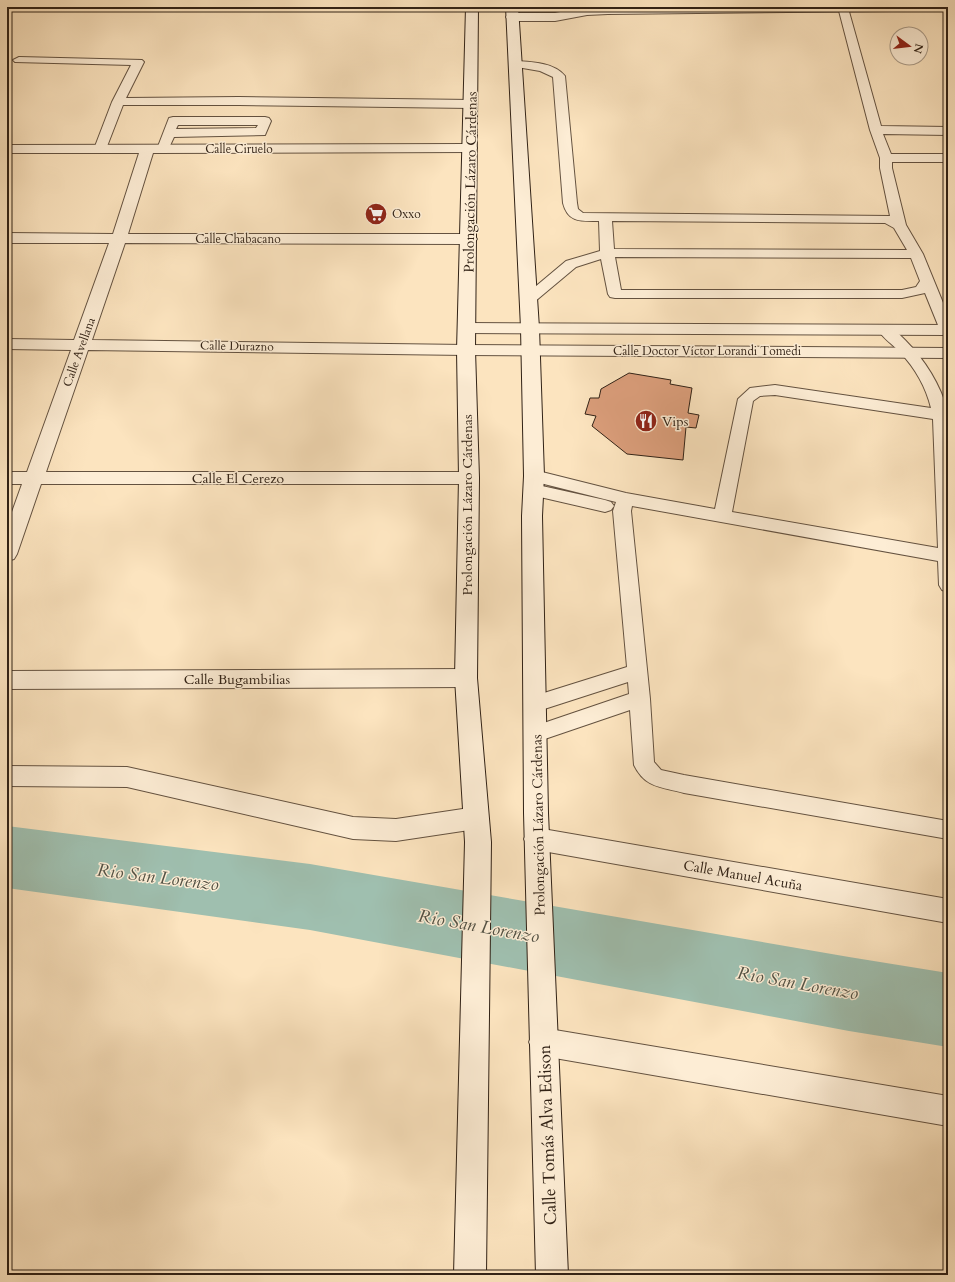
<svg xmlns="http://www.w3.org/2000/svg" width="955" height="1282" viewBox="0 0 955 1282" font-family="Cardo,serif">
<rect width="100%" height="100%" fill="#fce4bf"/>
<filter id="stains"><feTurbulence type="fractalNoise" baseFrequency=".005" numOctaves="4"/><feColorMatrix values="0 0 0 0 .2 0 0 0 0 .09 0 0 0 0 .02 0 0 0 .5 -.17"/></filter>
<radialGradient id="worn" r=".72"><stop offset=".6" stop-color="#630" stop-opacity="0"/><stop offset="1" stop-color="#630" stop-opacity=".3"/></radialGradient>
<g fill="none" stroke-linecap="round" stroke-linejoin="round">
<!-- river -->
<path fill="#9fbfaf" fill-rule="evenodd" d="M 7,826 L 310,864 L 849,957 L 948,973 L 948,1047 L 849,1031 L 310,930 L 7,888 Z"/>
</g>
<!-- building -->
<path fill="#db9e7b" stroke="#312216" d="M 629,373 L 671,380 L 670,384 L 692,388 L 688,413 L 699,415 L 696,428 L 686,427 L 683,460 L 627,454 L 592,426 L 596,416 L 585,414 L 590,398 L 599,398 L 601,389 Z"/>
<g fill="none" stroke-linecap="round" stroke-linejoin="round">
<!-- service casing -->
<g stroke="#645240" stroke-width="2">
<path id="service" d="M 838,7 L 848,8 L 881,126 L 948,127 L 948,135 L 883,134 L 891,154 L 948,154 L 948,162 L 892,162 L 892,168 L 906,225 L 923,254 L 948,315 L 948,334 L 942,333 L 940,330 L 925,293 L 902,298 L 615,298 L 610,297 L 608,294 L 601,259 L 576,267 L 533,303 L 528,304 L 523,303 L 521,300 L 523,297 L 566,261 L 600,251 L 599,221 C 581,221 568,223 563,203 L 553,77 L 540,71 L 511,66 L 509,64 L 511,62 L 515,61 C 530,62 554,62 565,76 L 577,203 L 578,209 L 583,213 L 890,216 L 880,168 L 880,158 L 870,130 ZM 612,221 L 885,223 L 894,228 L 907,250 L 614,249 ZM 615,257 L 911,258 L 920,281 L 916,287 L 902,290 L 621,290 Z
M 19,57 L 142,60 L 144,62 L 126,98 L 239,97 L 471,100 L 475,102 L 477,104 L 475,106 L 471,108 L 239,105 L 123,105 L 106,149 L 104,152 L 96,152 L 94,149 L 112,102 L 131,65 L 15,62 L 13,60 Z
M 173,117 L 265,117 L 269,118 L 271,121 L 265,135 L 174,137 L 167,152 L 159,152 L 157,149 L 169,118 ZM 178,125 L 258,125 L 256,128 L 176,129 Z
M 885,326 C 893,328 899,334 905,340 C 925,360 940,384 948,412 L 948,592 L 942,590 L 939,585 L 938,561 L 632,506 L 631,511 L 650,699 L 654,762 L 661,770 L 684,775 L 948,821 L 948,839 L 684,793 C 662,787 645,788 634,765 L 630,710 L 536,742 L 529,740 L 526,734 L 529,728 L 629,694 L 628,682 L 535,712 L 528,710 L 525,704 L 528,698 L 627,667 L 613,511 L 616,502 L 528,480 L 526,476 L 528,472 L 534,470 L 626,493 L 715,509 L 738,399 L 750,388 L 775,385 L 931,408 C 926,387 915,368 900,352 C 893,345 883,338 878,330 L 880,327 ZM 775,395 L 933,419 L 938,548 L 732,512 L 753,401 L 760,396 Z
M 533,484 L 605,500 L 611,502 L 614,506 L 611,510 L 605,512 L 527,494 L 525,490 L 527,486 Z"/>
</g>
<!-- minor casing -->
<g stroke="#645240" stroke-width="2">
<path id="minor" d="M 587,7 L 895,7 L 893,10 L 889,11 L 608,14 L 587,15 L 555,21 L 512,21 L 508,20 L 506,17 L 508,14 L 512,13 L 555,13 Z
M 470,144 L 475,145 L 477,148 L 475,151 L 470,152 L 153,153 L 128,234 L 469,234 L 475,236 L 477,239 L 475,242 L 469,244 L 125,243 L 92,340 L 466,345 L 948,348 L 948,358 L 466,355 L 88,350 L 46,472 L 469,472 L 476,473 L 479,478 L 476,483 L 469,484 L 41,484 L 17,554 L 14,559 L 7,561 L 7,526 L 22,484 L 7,484 L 7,472 L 27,472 L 71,350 L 7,349 L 7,339 L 74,340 L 109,243 L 7,243 L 7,233 L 113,234 L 139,153 L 7,153 L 7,145 Z
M 467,323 L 948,325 L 948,335 L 467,333 L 461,332 L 458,328 L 461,324 Z
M 466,669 L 474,672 L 477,678 L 474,684 L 466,687 L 7,689 L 7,671 Z
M 7,766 L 127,767 L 353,817 L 396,819 L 476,807 L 485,811 L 488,818 L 485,825 L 476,829 L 396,841 L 353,839 L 127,787 L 7,786 Z
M 537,828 L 948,899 L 948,923 L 537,850 L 528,847 L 524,839 L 528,831 Z
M 543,1028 L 948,1096 L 948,1126 L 543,1056 L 533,1052 L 529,1042 L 533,1032 Z"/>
</g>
<!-- secondary casing -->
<g stroke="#312216" stroke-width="2">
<path id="secondary" d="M 466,7 L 478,7 L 475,350 L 479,478 L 477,678 L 491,842 L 486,1275 L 454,1275 L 465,842 L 455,678 L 459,478 L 457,350 Z
M 506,7 L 518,7 L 539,328 L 544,476 L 542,516 L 548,813 L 568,1275 L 536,1275 L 524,813 L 522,516 L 524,476 L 521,328 Z"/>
</g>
<!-- service -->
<use href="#service" fill="#fdedd5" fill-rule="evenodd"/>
<!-- minor -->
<use href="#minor" fill="#fdedd5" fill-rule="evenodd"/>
<!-- secondary -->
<use href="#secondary" fill="#fdedd5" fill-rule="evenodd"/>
</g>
<!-- icons -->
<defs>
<g id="supermarket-disc" transform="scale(1.15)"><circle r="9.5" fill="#8f2418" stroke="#fdedd5"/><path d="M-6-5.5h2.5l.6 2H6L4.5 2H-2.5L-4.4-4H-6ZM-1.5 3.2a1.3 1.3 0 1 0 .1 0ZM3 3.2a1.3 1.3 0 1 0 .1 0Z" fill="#fff"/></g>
<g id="restaurant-disc" transform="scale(1.15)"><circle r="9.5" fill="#8f2418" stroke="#fdedd5"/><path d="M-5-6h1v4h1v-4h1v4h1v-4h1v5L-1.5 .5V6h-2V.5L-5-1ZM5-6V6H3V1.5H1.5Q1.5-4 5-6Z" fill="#fff"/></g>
</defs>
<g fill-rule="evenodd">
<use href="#supermarket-disc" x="376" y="214"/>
<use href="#restaurant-disc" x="646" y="421"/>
</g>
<g text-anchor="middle" stroke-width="3" stroke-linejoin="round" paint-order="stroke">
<!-- far-street labels -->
<g font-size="12" fill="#312216" stroke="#fdedd5">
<text x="239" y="153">Calle Ciruelo</text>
<text x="238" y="243">Calle Chabacano</text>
<text transform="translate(237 346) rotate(1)" y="4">Calle Durazno</text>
<text x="707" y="355">Calle Doctor Víctor Lorandi Tomedi</text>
<text transform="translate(79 352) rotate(-70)" y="4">Calle Avellana</text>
</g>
<!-- far-poi labels -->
<g font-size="12" fill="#312216" stroke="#fdedd5" text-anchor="start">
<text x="392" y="218">Oxxo</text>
</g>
<!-- street labels -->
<g font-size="14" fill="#312216" stroke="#fdedd5">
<text transform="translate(470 182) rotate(-89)" y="5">Prolongación Lázaro Cárdenas</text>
<text x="238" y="483">Calle El Cerezo</text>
<text transform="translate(467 505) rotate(-90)" y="5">Prolongación Lázaro Cárdenas</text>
<text x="237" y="684">Calle Bugambilias</text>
<text transform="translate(538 825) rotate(-91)" y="5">Prolongación Lázaro Cárdenas</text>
<text transform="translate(743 875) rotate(10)" y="5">Calle Manuel Acuña</text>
</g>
<!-- poi labels -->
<g font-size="14" fill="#312216" stroke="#fdedd5" text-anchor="start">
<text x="662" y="426">Vips</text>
</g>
<!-- near-street labels -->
<g font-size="17" fill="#312216" stroke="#fdedd5">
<text transform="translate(547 1135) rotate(-92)" y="6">Calle Tomás Alva Edison</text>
</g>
<!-- near-water labels -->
<g font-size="18" font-style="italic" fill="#525144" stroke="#fdedd5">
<text transform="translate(158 877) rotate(7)" y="6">Rio San Lorenzo</text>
<text transform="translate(479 926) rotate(10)" y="6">Rio San Lorenzo</text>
<text transform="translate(798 983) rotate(10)" y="6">Rio San Lorenzo</text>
</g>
</g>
<!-- margin -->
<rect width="955" height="1282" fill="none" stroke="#fce4bf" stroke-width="24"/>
<rect x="8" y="8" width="939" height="1266" fill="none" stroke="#312216" stroke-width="2"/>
<rect x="12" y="12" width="931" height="1258" fill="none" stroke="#312216"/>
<!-- north arrow -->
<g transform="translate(909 46) rotate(105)"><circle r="19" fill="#fdedd5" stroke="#ab9c89"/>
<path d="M0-3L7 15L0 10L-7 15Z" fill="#8f2418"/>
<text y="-6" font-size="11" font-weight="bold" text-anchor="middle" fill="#312216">N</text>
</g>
<rect width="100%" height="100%" filter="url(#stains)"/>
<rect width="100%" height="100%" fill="url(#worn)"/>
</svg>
